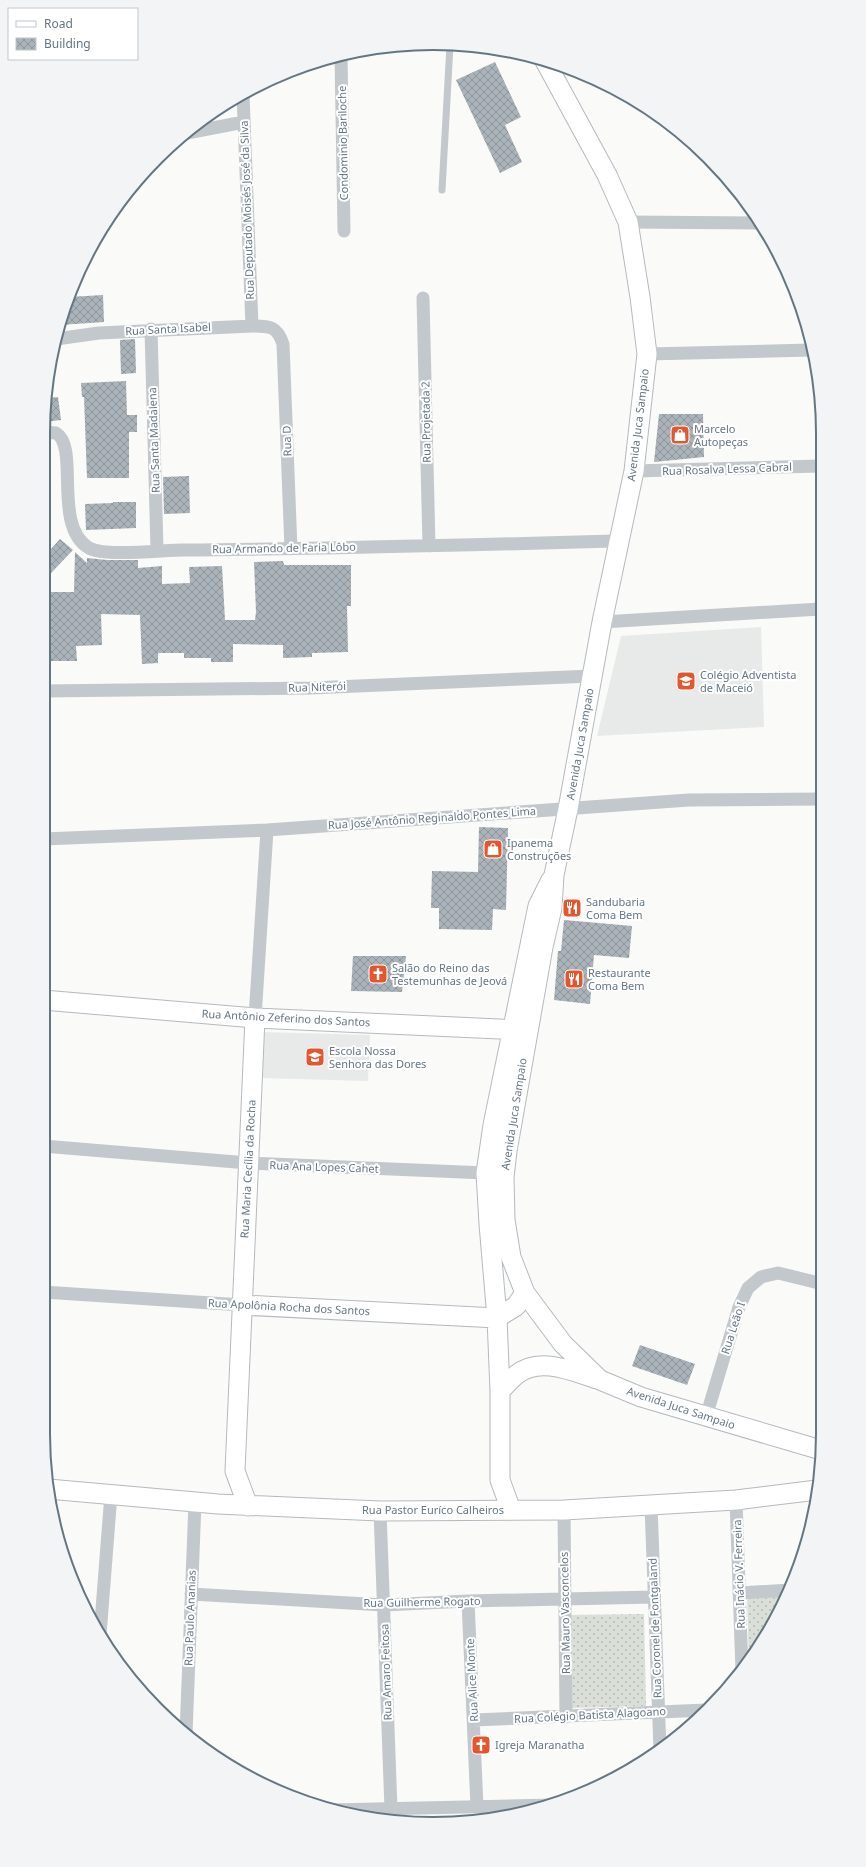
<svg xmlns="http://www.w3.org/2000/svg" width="866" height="1867" viewBox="0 0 866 1867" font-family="'Noto Sans',sans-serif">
<defs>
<pattern id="grass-dots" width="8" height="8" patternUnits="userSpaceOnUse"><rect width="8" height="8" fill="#dadfd7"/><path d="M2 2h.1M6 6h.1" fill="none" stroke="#b4b9b4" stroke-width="1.8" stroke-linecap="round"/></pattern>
<pattern id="building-cross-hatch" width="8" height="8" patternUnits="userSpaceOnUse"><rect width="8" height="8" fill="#aab3b9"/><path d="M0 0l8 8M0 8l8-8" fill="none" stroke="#8e969c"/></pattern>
</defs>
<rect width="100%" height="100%" fill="#fafaf8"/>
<!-- built -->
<path fill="#e8e9e9" d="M 761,627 L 764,727 L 597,736 L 621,636 Z
M 262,1032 L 370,1035 L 368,1081 L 260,1078 Z"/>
<!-- grass -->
<path fill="url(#grass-dots)" d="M 787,1595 L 757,1650 L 749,1662 L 747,1596 Z
M 644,1614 L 646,1706 L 569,1708 L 567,1615 Z"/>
<!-- building -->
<path fill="url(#building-cross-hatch)" d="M 495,62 L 521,117 L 505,125 L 522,162 L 500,173 L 456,80 Z
M 103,295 L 104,322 L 60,325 L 69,297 Z
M 135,339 L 136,373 L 121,374 L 120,340 Z
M 126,381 L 127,415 L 137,415 L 137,432 L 129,432 L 129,478 L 87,478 L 84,397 L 82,397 L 81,383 Z
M 58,397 L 61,420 L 44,422 L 46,398 Z
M 659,414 L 703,414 L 704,457 L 654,462 Z
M 189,476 L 190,513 L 164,514 L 163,477 Z
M 113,502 L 136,502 L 136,528 L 86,530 L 85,504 L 113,503 Z
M 60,539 L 73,550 L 51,573 L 43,566 L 43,558 Z
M 75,552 L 87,563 L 87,558 L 107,560 L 138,560 L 138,568 L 162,566 L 162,584 L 190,583 L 189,567 L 222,566 L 225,620 L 255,620 L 256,612 L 254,562 L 283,561 L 284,565 L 351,565 L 351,606 L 347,606 L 348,652 L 312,653 L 312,657 L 283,658 L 283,645 L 233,644 L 233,662 L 211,662 L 211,658 L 184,658 L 184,653 L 158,653 L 158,663 L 142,664 L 140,615 L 101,614 L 102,645 L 76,646 L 77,661 L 43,661 L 43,592 L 74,592 Z
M 479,827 L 508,828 L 506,910 L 493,909 L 492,930 L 439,929 L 439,908 L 431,908 L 432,871 L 478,872 Z
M 564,920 L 632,926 L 629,958 L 594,955 L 590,1004 L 554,1000 L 558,951 L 561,951 Z
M 353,956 L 406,956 L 402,992 L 351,991 Z
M 640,1345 L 695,1364 L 687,1385 L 632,1366 Z"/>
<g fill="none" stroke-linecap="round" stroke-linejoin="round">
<!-- secondary casing -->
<g stroke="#b3babf" stroke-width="21">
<path id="secondary" d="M 545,61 L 607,175 L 628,222 L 640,297 L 647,354 L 634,471 L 602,622 L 568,809 L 554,875 L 552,908 L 543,947 L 507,1151 L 504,1177 L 505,1220 L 511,1257 L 525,1293 L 563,1344 L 600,1380 L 641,1397 L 821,1450
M 43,1000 L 255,1018 L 523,1030
M 242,1305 L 497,1318 L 516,1306 L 525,1293
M 500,1391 C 505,1386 510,1380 516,1375 C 539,1356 572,1371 597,1379
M 48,1489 L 218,1504 L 380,1511 L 564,1510 L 736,1500 L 817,1490
M 248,1506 L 235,1471 L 255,1018
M 511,1510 L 500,1480 L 500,1391 L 497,1318 L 489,1224 L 486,1173 L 493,1125 L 538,906 L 551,880"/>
</g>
<!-- lane -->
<path stroke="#c3c8cc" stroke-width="7" d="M 442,190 L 450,45
M 381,1809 L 381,1819"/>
<!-- street -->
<path stroke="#c3c8cc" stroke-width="13" d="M 341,55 L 344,231
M 243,94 L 252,326
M 187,133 L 244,122
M 628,222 L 758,223
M 423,298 L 429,546
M 151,329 L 157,550
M 56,339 L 99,333 L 252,326 C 270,326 277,326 283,344 L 291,549
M 647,354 L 811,350
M 43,432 L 56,433 C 80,447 52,526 89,548 C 105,557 163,550 184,550 C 329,549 473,545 618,541
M 634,471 L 820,466
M 602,622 L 820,609
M 43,691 L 311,688 L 592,676
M 43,839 L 267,830 L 689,800 L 821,799
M 255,1018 L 267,830
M 43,1146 L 248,1163 L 486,1173
M 43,1292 L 242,1305
M 706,1417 L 739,1307 L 748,1288 L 761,1277 L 778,1273 L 823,1284
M 736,1500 L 742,1671
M 651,1505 L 660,1750
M 564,1510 L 566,1717
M 380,1511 L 391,1809
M 739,1593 L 790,1590
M 191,1594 L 384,1605 L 468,1601 L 654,1597
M 468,1601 L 477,1807
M 100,1635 L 111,1494
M 474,1720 L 706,1710
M 186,1734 L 195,1502
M 331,1810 L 553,1805"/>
<!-- secondary -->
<use href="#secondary" stroke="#fff" stroke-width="19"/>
</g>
<!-- icons -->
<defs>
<g id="shop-square" transform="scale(1)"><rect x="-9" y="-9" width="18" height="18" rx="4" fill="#e4572e" stroke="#fff"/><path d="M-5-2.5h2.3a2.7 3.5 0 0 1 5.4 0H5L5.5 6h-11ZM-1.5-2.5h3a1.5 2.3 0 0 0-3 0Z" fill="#fff"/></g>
<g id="school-square" transform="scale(1)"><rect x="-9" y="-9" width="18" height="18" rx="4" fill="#e4572e" stroke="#fff"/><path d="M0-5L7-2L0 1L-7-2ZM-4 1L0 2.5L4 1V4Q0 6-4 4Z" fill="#fff"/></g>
<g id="restaurant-square" transform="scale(1)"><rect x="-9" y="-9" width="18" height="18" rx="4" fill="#e4572e" stroke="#fff"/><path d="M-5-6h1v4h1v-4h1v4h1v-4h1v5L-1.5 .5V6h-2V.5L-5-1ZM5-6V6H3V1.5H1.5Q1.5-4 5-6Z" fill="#fff"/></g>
<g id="church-square" transform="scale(1)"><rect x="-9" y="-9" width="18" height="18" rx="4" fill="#e4572e" stroke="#fff"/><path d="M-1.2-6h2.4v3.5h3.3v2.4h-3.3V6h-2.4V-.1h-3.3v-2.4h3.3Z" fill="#fff"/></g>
</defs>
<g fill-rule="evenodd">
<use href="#shop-square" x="680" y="435"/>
<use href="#school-square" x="686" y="681"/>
<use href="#shop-square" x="493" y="849"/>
<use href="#restaurant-square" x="572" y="908"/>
<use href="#church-square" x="378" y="974"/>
<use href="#restaurant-square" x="574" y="979"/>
<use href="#school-square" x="315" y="1057"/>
<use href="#church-square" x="481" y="1745"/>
</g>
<g text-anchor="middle" stroke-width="4" stroke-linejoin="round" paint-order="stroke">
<!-- street labels -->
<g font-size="11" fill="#657683" stroke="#fff">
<text transform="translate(343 143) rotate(-91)" y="4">Condominio Bariloche</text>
<text transform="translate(247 210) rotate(-92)" y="4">Rua Deputado Moisés José da Silva</text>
<text transform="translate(168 329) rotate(-3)" y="4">Rua Santa Isabel</text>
<text transform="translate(426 422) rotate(-91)" y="4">Rua Projetada 2</text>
<text transform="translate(638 425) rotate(-83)" y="4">Avenida Juca Sampaio</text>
<text transform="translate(154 440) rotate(-92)" y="4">Rua Santa Madalena</text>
<text transform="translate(287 441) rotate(-92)" y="4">Rua D</text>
<text transform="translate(727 469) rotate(-2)" y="4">Rua Rosalva Lessa Cabral</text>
<text transform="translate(284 548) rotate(-1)" y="4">Rua Armando de Faria Lôbo</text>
<text transform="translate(317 687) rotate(-2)" y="4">Rua Niterói</text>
<text transform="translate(580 744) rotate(-80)" y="4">Avenida Juca Sampaio</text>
<text transform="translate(432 818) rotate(-4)" y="4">Rua José Antônio Reginaldo Pontes Lima</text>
<text transform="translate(286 1018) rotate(3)" y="4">Rua Antônio Zeferino dos Santos</text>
<text transform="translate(514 1114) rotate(-81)" y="4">Avenida Juca Sampaio</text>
<text transform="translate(324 1167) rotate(2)" y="4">Rua Ana Lopes Cahet</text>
<text transform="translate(248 1169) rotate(-87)" y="4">Rua Maria Cecília da Rocha</text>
<text transform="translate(289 1307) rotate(3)" y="4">Rua Apolônia Rocha dos Santos</text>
<text transform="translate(733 1328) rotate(-72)" y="4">Rua Leão I</text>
<text transform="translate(681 1408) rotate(18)" y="4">Avenida Juca Sampaio</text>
<text x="433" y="1514">Rua Pastor Euríco Calheiros</text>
<text transform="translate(739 1574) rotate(-92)" y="4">Rua Inácio V. Ferreira</text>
<text transform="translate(422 1602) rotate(-1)" y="4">Rua Guilherme Rogato</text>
<text transform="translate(565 1613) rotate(-91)" y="4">Rua Mauro Vasconcelos</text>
<text transform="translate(190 1618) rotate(-88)" y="4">Rua Paulo Ananias</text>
<text transform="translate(655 1628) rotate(-92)" y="4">Rua Coronel de Fontgaland</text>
<text transform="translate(386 1672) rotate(-92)" y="4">Rua Amaro Feitosa</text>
<text transform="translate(472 1680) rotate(-93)" y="4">Rua Alice Monte</text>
<text transform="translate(590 1715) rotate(-3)" y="4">Rua Colégio Batista Alagoano</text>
</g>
<!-- poi labels -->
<g font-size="11" fill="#657683" stroke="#fff" text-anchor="start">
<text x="694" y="433">Marcelo<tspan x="694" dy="13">Autopeças</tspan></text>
<text x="700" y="679">Colégio Adventista<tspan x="700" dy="13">de Maceió</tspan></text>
<text x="507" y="847">Ipanema<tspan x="507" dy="13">Construções</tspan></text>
<text x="586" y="906">Sandubaria<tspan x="586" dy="13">Coma Bem</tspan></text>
<text x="392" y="972">Salão do Reino das<tspan x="392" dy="13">Testemunhas de Jeová</tspan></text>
<text x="588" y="977">Restaurante<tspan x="588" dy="13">Coma Bem</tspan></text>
<text x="329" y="1055">Escola Nossa<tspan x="329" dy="13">Senhora das Dores</tspan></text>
<text x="495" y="1749">Igreja Maranatha</text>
</g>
</g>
<!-- crop -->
<path d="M0 0H866V1867H0ZM433 50H433A383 383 0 0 1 816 433V1434A383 383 0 0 1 433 1817H433A383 383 0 0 1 50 1434V433A383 383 0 0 1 433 50Z" fill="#f3f4f5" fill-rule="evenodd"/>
<path fill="none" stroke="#657683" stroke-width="2" d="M433 50H433A383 383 0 0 1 816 433V1434A383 383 0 0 1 433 1817H433A383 383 0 0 1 50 1434V433A383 383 0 0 1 433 50Z"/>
<!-- legend -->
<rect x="8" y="8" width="130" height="52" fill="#ffffff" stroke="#c1c8cd"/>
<rect x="16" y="21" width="20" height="6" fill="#ffffff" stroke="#c1c8cd"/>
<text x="44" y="28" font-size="12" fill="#657683">Road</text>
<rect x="16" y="38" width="20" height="12" fill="url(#building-cross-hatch)" stroke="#c1c8cd"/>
<text x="44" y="48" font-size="12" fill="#657683">Building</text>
</svg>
